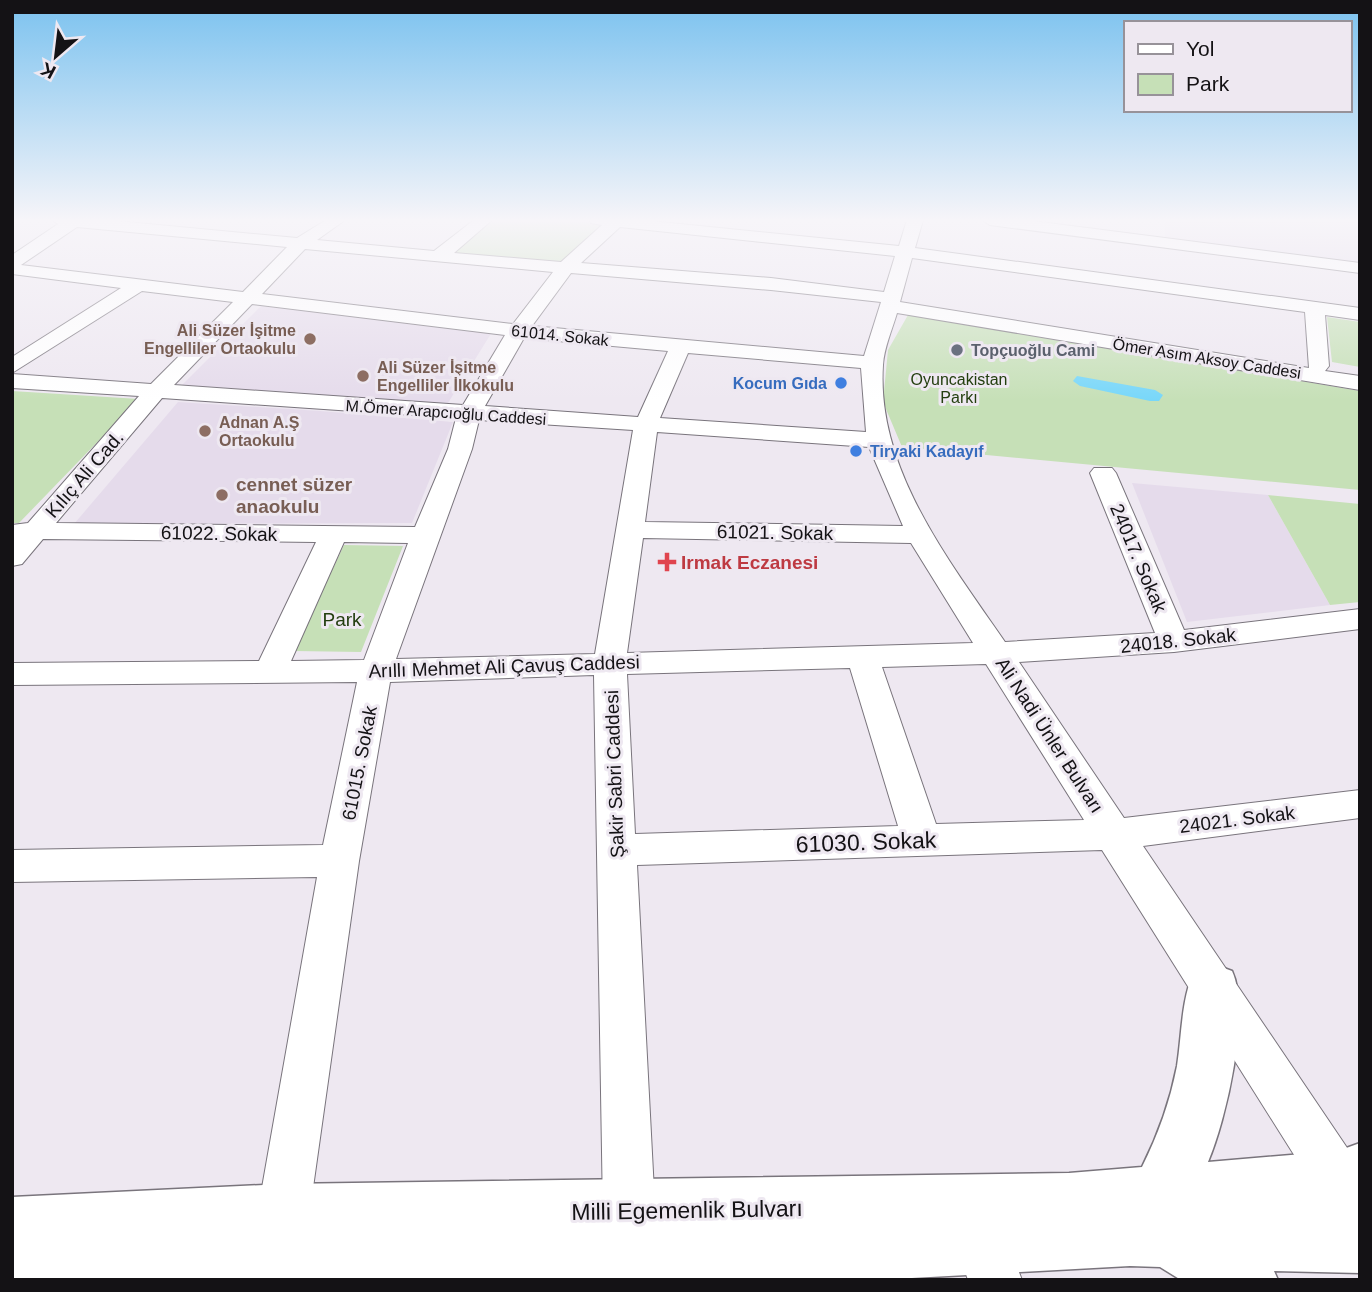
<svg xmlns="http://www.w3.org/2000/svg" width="1372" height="1292" viewBox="0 0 1372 1292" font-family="Helvetica,sans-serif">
<rect width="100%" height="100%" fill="#eee8f1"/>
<!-- built -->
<path fill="#e5dbeb" d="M 1165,220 L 1360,220 L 1360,265 L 1165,240 Z
M 261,306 L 409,323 L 492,332 L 448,403 L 179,388 Z
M 178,402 L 320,411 L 453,422 L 412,523 L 74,524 Z
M 1132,483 L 1268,495 L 1330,605 L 1187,622 Z"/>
<!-- green -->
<path fill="#c6e0b7" d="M 490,220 L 556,220 L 605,224 L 566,264 L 449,252 Z
M 908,315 L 1360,391 L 1360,490 L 902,447 L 883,402 L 888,350 Z
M 1327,317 L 1360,322 L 1360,367 L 1332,362 Z
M 12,391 L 139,399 L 19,523 L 12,523 Z
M 1268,495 L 1360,504 L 1360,602 L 1330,605 Z
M 344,545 L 403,546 L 361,652 L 294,651 Z"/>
<!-- water -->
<path fill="#78d7f9" d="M 1077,376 L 1155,390 L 1163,395 L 1159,401 L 1150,401 L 1080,386 L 1073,381 Z"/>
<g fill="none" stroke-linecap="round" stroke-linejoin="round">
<!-- minor casing -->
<g stroke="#79747c" stroke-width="2">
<path id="minor" d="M 52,220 L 106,220 L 297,238 L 326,220 L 345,220 L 317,240 L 434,251 L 474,220 L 492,220 L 454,253 L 561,262 L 602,225 L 591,223 L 589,220 L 641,220 L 899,246 L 907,220 L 923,220 L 915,248 L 1360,308 L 1360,320 L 1325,315 L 1329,366 L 1325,371 L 1360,376 L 1360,390 L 897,313 C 892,330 884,348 883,365 C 876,469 950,562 1005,642 L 1155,633 L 1090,473 L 1094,468 L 1112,468 L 1116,473 L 1184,630 L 1360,609 L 1360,629 L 1174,652 L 1019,662 L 1124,818 L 1360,790 L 1360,818 L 1143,846 L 1360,1167 L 1360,1239 L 1342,1231 L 1102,850 L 637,865 L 655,1211 L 647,1229 L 629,1237 L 611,1229 L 603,1211 L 594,675 L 390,682 L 359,861 L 309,1216 L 301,1234 L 283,1242 L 265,1234 L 257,1216 L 317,877 L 12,882 L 12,850 L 323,845 L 357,682 L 12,685 L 12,663 L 259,661 L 316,542 L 43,539 L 22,564 L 12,566 L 12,525 L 28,523 L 139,396 L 12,388 L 12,374 L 151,384 L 233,302 L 142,291 L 12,373 L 12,357 L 121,288 L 12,274 L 12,255 L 58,224 ZM 77,227 L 287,247 L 243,292 L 21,265 ZM 620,227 L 895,256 L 884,292 L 771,278 L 581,263 ZM 305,249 L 553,272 L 513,324 L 262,294 ZM 912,258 L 1305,312 L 1309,368 L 900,302 ZM 571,273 L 771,290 L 881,302 L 864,356 L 532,326 ZM 252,304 L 505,335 L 463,405 L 174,385 ZM 524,338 L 668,351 L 638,417 L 485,406 ZM 688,353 L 861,368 L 866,432 L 660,418 ZM 162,398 L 456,418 L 448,449 L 415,527 L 56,523 ZM 479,420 L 633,430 L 595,654 L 396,659 L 472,449 ZM 657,432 L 869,447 L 903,526 L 645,522 ZM 643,538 L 911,543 L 973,643 L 627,653 ZM 344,542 L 408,543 L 364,660 L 291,661 ZM 986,664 L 1084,820 L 936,824 L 882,667 ZM 850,668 L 898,826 L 635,834 L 627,674 Z
M 982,220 L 1025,220 L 1360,263 L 1360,273 L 990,225 Z
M 981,1216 L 1000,1223 L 1022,1280 L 968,1280 L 955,1242 L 962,1223 Z"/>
</g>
<!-- major casing -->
<g stroke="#79747c" stroke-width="3">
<path id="major" d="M 1213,964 L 1232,971 C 1251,1012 1226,1120 1208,1162 L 1338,1151 L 1360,1143 L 1360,1205 L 1350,1208 L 1360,1209 L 1360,1273 L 1274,1271 L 1278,1280 L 1181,1280 L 1160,1267 L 1130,1266 L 875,1280 L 12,1280 L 12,1197 L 283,1184 L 1069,1173 L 1142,1167 C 1158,1135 1170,1102 1177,1066 C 1182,1034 1181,1001 1194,971 Z"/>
</g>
<!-- minor -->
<use href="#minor" fill="#fff" fill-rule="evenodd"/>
<!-- major -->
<use href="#major" fill="#fff" fill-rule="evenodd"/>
</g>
<!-- sky -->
<linearGradient id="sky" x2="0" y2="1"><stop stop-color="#7bc2ef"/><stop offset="0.55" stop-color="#f7f5f9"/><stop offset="1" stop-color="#f7f5f9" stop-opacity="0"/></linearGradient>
<rect width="1372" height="401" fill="url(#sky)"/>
<!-- markers -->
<g fill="#8d6e63" stroke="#eee8f1" stroke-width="2.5">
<circle cx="310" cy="339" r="7"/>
<circle cx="363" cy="376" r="7"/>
<circle cx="205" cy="431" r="7"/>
<circle cx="222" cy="495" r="7"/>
</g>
<circle fill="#6b7280" stroke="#eee8f1" stroke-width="2.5" cx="957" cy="350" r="7"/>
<g fill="#3f7fe0" stroke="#eee8f1" stroke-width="2.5">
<circle cx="841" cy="383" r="7"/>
<circle cx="856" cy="451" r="7"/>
</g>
<path fill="#e0444e" stroke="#eee8f1" stroke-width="2.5" d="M663.5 551.5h7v7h7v7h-7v7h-7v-7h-7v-7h7z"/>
<g text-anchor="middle" stroke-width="6" stroke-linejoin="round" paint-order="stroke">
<!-- far-education labels -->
<g font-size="16" font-weight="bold" fill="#785e54" stroke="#eee8f1" text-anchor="start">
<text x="296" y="336" text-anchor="end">Ali Süzer İşitme<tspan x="296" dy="18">Engelliler Ortaokulu</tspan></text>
<text x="377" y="373">Ali Süzer İşitme<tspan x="377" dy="18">Engelliler İlkokulu</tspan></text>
<text x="219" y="428">Adnan A.Ş<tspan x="219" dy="18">Ortaokulu</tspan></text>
</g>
<!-- far-street labels -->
<g font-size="16" fill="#141215" stroke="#eee8f1">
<text transform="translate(560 335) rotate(6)" y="6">61014. Sokak</text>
<text transform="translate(1207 358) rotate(9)" y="6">Ömer Asım Aksoy Caddesi</text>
<text transform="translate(446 412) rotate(4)" y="6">M.Ömer Arapcıoğlu Caddesi</text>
</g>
<!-- far-worship labels -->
<g font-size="16" font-weight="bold" fill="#5b616d" stroke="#eee8f1" text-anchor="start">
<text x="971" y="356">Topçuoğlu Cami</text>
</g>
<!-- far-park labels -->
<g font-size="16" fill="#233e0f" stroke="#eee8f1">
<text x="959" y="385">Oyuncakistan<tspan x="959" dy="18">Parkı</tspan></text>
</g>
<!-- far-shop labels -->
<g font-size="16" font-weight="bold" fill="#366cbe" stroke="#eee8f1" text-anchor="end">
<text x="827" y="389">Kocum Gıda</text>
<text x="870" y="457" text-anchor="start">Tiryaki Kadayıf</text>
</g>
<!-- street labels -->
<g font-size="19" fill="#141215" stroke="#eee8f1">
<text transform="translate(84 474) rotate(-49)" y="7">Kılıç Ali Cad.</text>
<text transform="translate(775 532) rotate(1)" y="7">61021. Sokak</text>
<text transform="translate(219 533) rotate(1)" y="7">61022. Sokak</text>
<text transform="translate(1139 558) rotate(67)" y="7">24017. Sokak</text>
<text transform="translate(1178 640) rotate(-6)" y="7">24018. Sokak</text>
<text transform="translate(504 666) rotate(-2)" y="7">Arıllı Mehmet Ali Çavuş Caddesi</text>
<text transform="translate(1050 735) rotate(57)" y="7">Ali Nadi Ünler Bulvarı</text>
<text transform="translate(359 763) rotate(-79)" y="7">61015. Sokak</text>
<text transform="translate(614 774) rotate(-92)" y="7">Şakir Sabri Caddesi</text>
<text transform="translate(1237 819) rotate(-7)" y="7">24021. Sokak</text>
</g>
<!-- education labels -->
<g font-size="19" font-weight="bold" fill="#785e54" stroke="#eee8f1" text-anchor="start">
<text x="236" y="491">cennet süzer<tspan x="236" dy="22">anaokulu</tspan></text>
</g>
<!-- health labels -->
<g font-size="19" font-weight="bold" fill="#be3a42" stroke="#eee8f1" text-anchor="start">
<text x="681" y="569">Irmak Eczanesi</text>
</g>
<!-- park labels -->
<g font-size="19" fill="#233e0f" stroke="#eee8f1">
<text x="342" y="626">Park</text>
</g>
<!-- near-street labels -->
<g font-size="23" fill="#141215" stroke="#eee8f1">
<text transform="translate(866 842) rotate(-2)" y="8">61030. Sokak</text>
<text transform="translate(687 1210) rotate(-1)" y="8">Milli Egemenlik Bulvarı</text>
</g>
</g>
<!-- border -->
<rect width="1372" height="1292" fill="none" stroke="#141215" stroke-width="28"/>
<!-- legend -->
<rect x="1124" y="21" width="228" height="91" fill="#eee8f1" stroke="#979299" stroke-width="2"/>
<rect x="1138" y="44" width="35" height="10" fill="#ffffff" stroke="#979299" stroke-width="2"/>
<text x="1186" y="56" font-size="21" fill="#141215">Yol</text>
<rect x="1138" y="74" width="35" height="21" fill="#c6e0b7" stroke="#979299" stroke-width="2"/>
<text x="1186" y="91" font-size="21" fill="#141215">Park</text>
<!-- north arrow -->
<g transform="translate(56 56) rotate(208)" stroke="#eee8f1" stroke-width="5" paint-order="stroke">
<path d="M0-5L12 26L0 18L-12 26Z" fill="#141215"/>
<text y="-10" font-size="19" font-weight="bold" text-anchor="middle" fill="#141215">K</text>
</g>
</svg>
